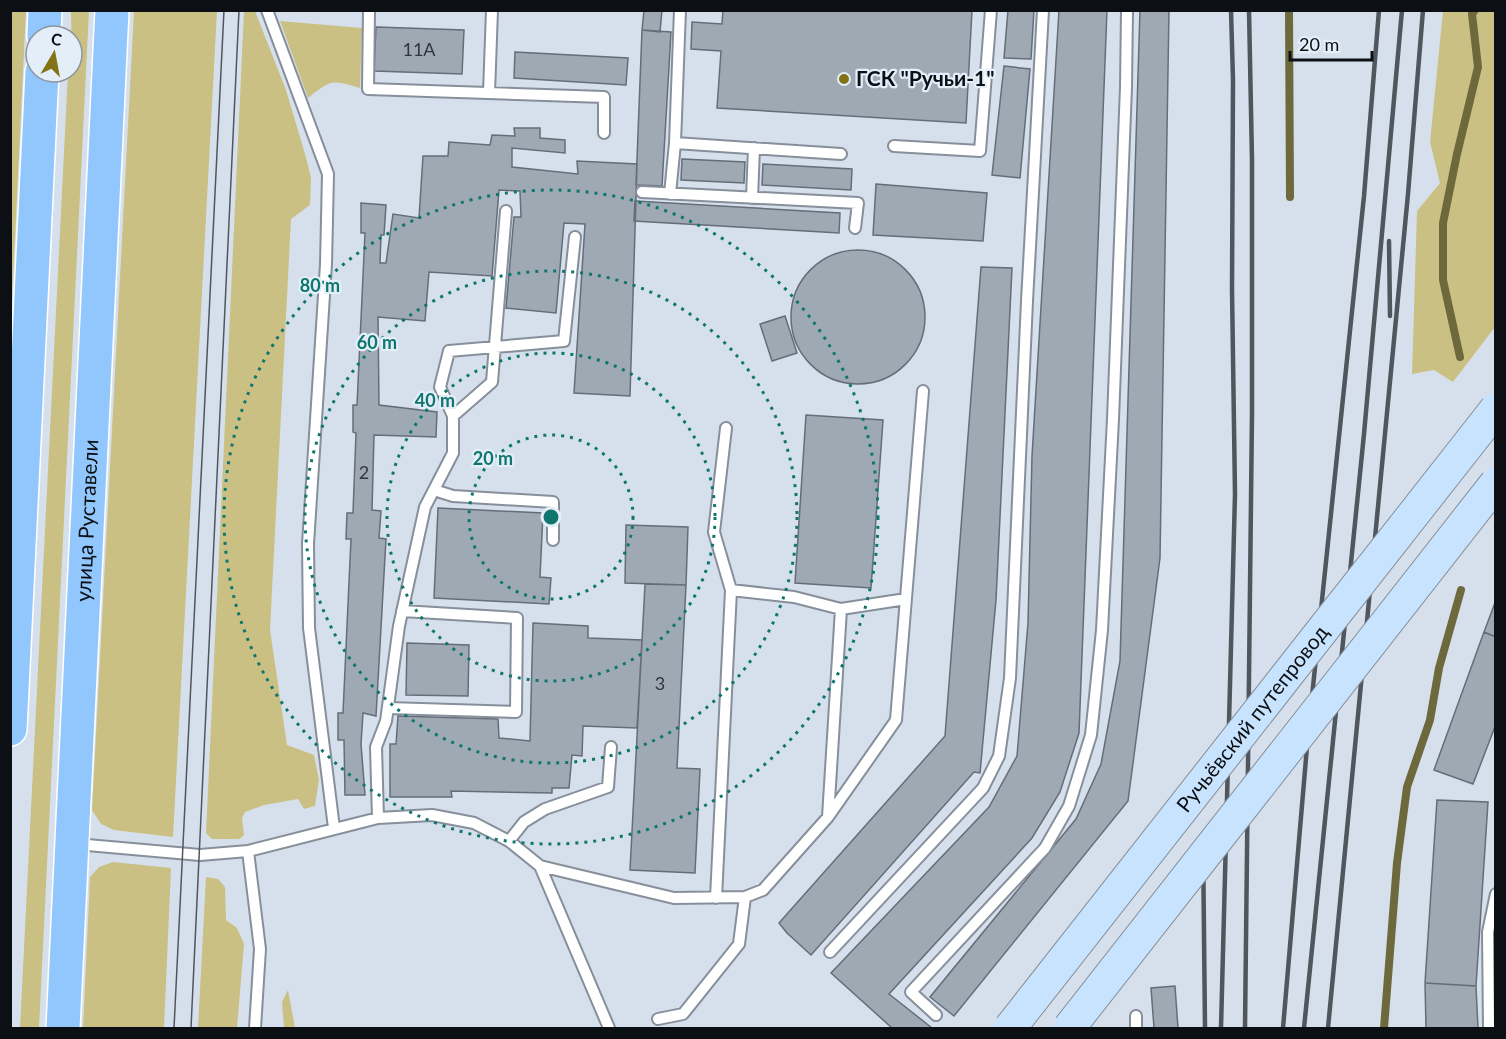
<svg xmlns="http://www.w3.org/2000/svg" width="1506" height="1039" viewBox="0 0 1506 1039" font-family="Lato,sans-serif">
<rect width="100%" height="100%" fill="#d6e0ec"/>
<!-- green -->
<path fill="#cac083" d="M 11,10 L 26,11 L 11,320 L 10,11 Z
M 71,11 L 89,11 L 39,1028 L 20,1028 L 68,72 L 72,72 Z
M 134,11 L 217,11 L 173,837 L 114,830 L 101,824 L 92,810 Z
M 244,11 L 255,11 L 286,90 L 305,154 L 311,177 L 310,205 L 291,219 L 270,630 L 287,745 L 314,755 L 319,780 L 315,806 L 304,809 L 298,799 L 264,805 L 245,812 L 242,818 L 244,835 L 239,839 L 212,839 L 206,833 Z
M 1443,11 L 1496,11 L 1495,327 L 1453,382 L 1434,370 L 1412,374 L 1417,211 L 1440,183 L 1430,142 Z
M 280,21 L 362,28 L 360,88 C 332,80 332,79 308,98 Z
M 113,862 L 171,868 L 164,1028 L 83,1028 L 90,877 L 99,867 Z
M 206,877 L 218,879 L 225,887 L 226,920 L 237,928 L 244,944 L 237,1028 L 198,1028 Z
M 288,990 L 295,1028 L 284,1028 L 282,1002 Z"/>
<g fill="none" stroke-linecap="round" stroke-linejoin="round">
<!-- stream -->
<path stroke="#6e683d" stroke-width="8" d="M 1289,10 L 1290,197
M 1460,357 L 1443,280 L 1443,223 L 1457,154 L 1478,67 L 1472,14 L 1475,10
M 1384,1028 L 1397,863 L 1407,787 L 1430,720 L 1439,668 L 1461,590"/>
</g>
<!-- building -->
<path fill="#9fa9b4" stroke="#646d78" stroke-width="1.5" d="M 644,10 L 662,10 L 660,32 L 642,30 Z
M 723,10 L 972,10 L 966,123 L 717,108 L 721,51 L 691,49 L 692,22 L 722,24 Z
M 1008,10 L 1034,10 L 1031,59 L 1004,58 Z
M 1059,10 L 1107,10 L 1079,733 L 1060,792 L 1032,838 L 889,994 L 932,1028 L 892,1028 L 831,973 L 989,807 L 1017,756 L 1028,623 L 1032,456 Z
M 1140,10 L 1169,10 L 1160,558 L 1128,801 L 954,1016 L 930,997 L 1076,819 L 1101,764 L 1120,661 Z
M 376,27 L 464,30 L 462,74 L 374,71 Z
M 642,30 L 671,32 L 662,186 L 636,185 Z
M 515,52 L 628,58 L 626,85 L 514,78 Z
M 1004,66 L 1030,69 L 1020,178 L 992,175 Z
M 514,128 L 540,128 L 540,138 L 565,140 L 565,153 L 512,148 L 512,167 L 578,174 L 577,161 L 637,164 L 630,396 L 574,393 L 585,224 L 564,223 L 556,313 L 506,308 L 514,217 L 521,217 L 520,191 L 499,190 L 492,276 L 429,272 L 425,321 L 378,317 L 379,405 L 437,412 L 436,437 L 374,435 L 372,510 L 381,511 L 379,538 L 386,539 L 376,716 L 363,713 L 361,744 L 365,795 L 345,795 L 344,740 L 338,740 L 338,713 L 343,713 L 351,539 L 346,539 L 347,513 L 353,513 L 356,433 L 353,432 L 353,405 L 357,405 L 365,233 L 361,233 L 361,203 L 386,205 L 384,235 L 381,235 L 380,263 L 386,263 L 393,214 L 419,218 L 423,156 L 448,156 L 449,142 L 490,145 L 492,135 L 515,136 Z
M 682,159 L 745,162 L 744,183 L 681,180 Z
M 763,164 L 852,169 L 851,190 L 762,185 Z
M 876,184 L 987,193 L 983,241 L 873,235 Z
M 635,201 L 840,213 L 839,233 L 634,221 Z
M791 317a67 67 0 1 1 134 0a67 67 0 1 1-134 0Z
M 981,267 L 1012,268 L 996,600 L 980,773 L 974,772 L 811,955 L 787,933 L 779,923 L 945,736 Z
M 785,316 L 797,353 L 772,361 L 760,324 Z
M 806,415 L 883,420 L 871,588 L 795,583 Z
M 438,508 L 543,513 L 540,577 L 551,578 L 549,604 L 434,598 Z
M 626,525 L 688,527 L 686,585 L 625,583 Z
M 645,584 L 686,585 L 677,768 L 700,769 L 695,873 L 630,870 Z
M 1496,600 L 1496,637 L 1484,632 Z
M 533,623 L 588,626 L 588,638 L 642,640 L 637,728 L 583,726 L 582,756 L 572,755 L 569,788 L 552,788 L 552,793 L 451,791 L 452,797 L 390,797 L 390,744 L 396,744 L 398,716 L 498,719 L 499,738 L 530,741 Z
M 1484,632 L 1496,637 L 1496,724 L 1473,784 L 1434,770 Z
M 407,643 L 469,645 L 468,696 L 406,695 Z
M 1437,800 L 1488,802 L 1476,986 L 1425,983 Z
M 1425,983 L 1476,986 L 1478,1028 L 1426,1028 Z
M 1175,986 L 1178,1028 L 1154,1028 L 1151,988 Z"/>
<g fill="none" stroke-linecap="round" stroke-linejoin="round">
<!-- lane casing -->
<g stroke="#868f9a" stroke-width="14">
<path id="lane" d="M 267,10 L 328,174 L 326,264 L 308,544 L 309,628 L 334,828
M 369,10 L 368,89 L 604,97 L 604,133
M 680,10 L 675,143 L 841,154
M 489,93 L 492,10
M 894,146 L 980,151 L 991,10
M 642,192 L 858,203 L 855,228
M 670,194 L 675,143
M 752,198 L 754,148
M 453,416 L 440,387 L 449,351 L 564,341 L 575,237
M 434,490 L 453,496 L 553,502 L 553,540
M 731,590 L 794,597 L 841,609 L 906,599
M 388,708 L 516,712 L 517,618 L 402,611
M 828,817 L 841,609
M 378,818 L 376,747 L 386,721 L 399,626 L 425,507 L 453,453 L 453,416 L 492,382 L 506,211
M 509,841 L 524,822 L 545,809 L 608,787 L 611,747
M 76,844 L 200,855 L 248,851 L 378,818 L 432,815 L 474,823 L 509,841 L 540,866 L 609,1028
M 248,851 L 260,949 L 255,1028
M 540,866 L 674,898 L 745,897 L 763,890 L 828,817 L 896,720 L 923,391
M 716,898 L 731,590 L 714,532 L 726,428
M 830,952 L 983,788 L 999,756 L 1010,678 L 1027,301 L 1043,10
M 936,1015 L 911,992 L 1045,848 L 1069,806 L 1091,735 L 1102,630 L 1113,419 L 1126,87 L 1127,10
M 1136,1016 L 1136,1028
M 658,1019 L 683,1014 L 739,944 L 745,897
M 1489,1028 L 1488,932 L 1496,894"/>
</g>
<!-- primary casing -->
<g stroke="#fff" stroke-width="36">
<g id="primary">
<path d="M 44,36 L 45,10"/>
<path d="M 10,729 L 42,72"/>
<path id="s1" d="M 63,1028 L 112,10"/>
</g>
</g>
<!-- lane -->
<use href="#lane" stroke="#fff" stroke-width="10"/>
<!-- primary -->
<use href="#primary" stroke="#91c7fd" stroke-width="33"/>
<!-- tram -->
<path stroke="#50565d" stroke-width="1.5" d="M 174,1028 L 224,10
M 191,1028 L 239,10"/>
<!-- rail -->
<path stroke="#50565d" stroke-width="4.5" d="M 1389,241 L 1390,316
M 1203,840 L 1205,1028
M 1221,1028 L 1235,494 L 1232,289 L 1233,80 L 1231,10
M 1245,1028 L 1252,413 L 1252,160 L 1249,10
M 1283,1028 L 1308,735 L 1364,196 L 1379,10
M 1304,1028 L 1364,434 L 1402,10
M 1328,1028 L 1408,194 L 1423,10"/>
<!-- secondary-bridge casing -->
<g stroke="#868f9a" stroke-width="34" stroke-linecap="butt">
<g id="secondary-bridge">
<path id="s2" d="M 1010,1028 L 1496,409"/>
<path d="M 1069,1028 L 1496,483"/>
</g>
</g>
<!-- secondary-bridge -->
<use href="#secondary-bridge" stroke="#c8e3fe" stroke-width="32"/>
</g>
<!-- distance rings -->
<g fill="none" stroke="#0f766e" stroke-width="3" stroke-dasharray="3 6">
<circle cx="551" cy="517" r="82"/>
<circle cx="551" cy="517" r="164"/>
<circle cx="551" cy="517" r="246"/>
<circle cx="551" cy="517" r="327"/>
</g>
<!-- markers -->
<circle fill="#827416" stroke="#e3eef9" stroke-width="2" cx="844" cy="79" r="6"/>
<g text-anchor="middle" stroke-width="4.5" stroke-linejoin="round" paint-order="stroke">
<!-- number labels -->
<g font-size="18" fill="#31363c">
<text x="419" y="56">11А</text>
<text x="364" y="479">2</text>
<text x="660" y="690">3</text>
</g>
<!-- poi labels -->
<g font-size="21" font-weight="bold" fill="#0c1014" stroke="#e3eef9" text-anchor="start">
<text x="856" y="86">ГСК "Ручьи-1"</text>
</g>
<!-- street labels -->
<g font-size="21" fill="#0c1014" stroke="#e3eef9">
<text dy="7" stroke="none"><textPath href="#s1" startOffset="508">улица Руставели</textPath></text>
<text dy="7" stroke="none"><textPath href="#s2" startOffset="393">Ручьёвский путепровод</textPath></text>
</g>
</g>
<circle cx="551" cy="517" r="9" fill="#0f766e" stroke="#e3eef9" stroke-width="3"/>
<g font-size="18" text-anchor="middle" font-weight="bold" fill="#0f766e" stroke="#e3eef9" stroke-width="4.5" stroke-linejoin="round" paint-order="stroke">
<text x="320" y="292">80 m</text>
<text x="377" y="349">60 m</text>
<text x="435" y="407">40 m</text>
<text x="493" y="465">20 m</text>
</g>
<!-- border -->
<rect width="1506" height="1039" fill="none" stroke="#0c1014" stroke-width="24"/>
<!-- north arrow -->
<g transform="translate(54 54) rotate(10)"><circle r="28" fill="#e3eef9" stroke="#8d959d" stroke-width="1.5"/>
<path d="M0-4.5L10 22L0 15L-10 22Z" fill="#827416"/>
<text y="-9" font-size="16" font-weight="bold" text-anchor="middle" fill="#0c1014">С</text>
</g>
<!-- scale -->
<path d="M1290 51v9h82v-9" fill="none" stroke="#0c1014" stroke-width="3"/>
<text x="1299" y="51" font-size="18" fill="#0c1014" stroke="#e3eef9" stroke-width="4.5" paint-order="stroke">20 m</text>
</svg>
